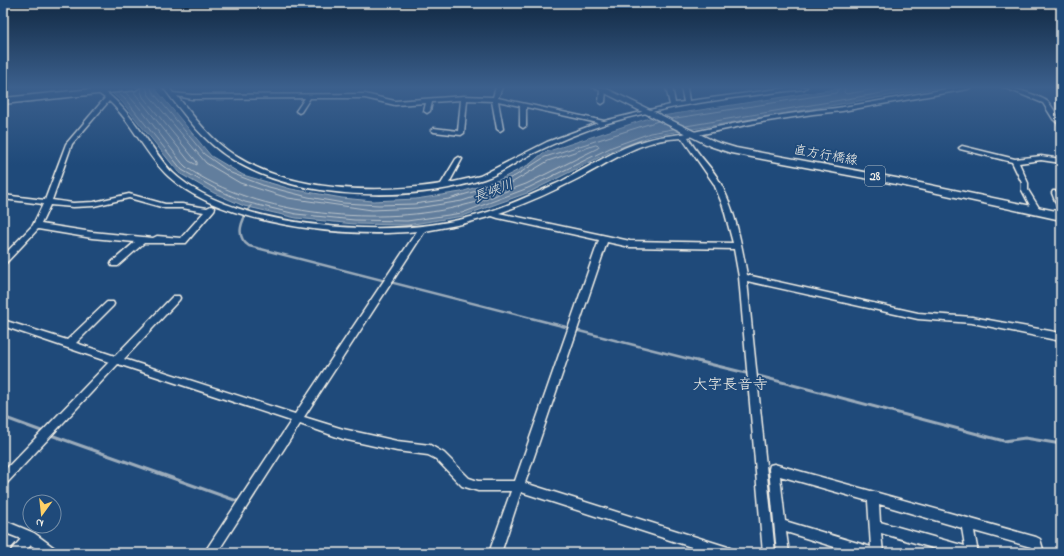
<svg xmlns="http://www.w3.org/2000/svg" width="1064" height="556" viewBox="0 0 1064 556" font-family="'Indie Flower','Klee One',sans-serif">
<rect width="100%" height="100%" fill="#1f4a7a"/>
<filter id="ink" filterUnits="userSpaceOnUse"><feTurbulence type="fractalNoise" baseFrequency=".025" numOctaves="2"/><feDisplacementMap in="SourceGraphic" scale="8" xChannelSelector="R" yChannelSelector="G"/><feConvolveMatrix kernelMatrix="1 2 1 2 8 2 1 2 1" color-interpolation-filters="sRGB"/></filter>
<g filter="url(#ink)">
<!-- water -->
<path fill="#627e9d" stroke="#9cacbb" d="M 105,87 L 154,87 L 211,156 L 243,175 L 291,189 L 342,198 L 373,201 L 416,199 L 461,192 L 499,180 L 530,164 L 543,153 L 649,118 L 848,87 L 942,87 L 651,136 L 614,150 L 530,192 L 463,216 L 407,225 L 354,224 L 296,218 L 244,206 L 214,193 L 179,173 L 122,102 Z"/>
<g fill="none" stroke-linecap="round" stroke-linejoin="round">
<!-- shore -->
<path stroke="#bac3ca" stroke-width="1" d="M 151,87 L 152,91 L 204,154 L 231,173 L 265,186 L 308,197 L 343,203 L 379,205 L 414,204 L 449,199 L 483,189 L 515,176 L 545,157 L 658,121
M 845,87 L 844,92 L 846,94 L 888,87
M 133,91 L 189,161 L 197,165 L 197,162 L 143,97 L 140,88
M 125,92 C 143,110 157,131 173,151 C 177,156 181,163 186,167 C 256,217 384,227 465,205 C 477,202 491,199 502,192 L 499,189 L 462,201 L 417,208 L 372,210 L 288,198 L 240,183 L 206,163 L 148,94 L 146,87
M 118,93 L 125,99 L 182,170 L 216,189 L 245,202 L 296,214 L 354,220 L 407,221 L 462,213 L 528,188 L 612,147 L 650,133 L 673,129
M 670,119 L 836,93 L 840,87
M 686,126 L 918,87
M 596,145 L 599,146 L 598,148 L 526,184 L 504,192 L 502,191 L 503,188 L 548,161 Z"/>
<!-- stream-far2 -->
<path stroke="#9cacbb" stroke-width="2" d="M 250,208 L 251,206"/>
<!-- stream-far1 -->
<path stroke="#9cacbb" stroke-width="2.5" d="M 250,207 C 242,220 234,236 249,246 L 570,328
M 575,330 L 701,362"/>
<!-- stream -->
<path stroke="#9cacbb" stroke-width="3" d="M 697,361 L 750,374
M 755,375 L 1004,441 L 1025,438 L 1061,444
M 3,417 L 44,432
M 48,434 L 240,502"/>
<!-- minor casing -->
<g stroke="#f4f1e8" stroke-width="3">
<path id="minor" d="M 90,87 C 117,85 154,155 173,173 C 208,206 273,220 319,225 C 376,231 433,230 488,212 C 513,204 538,192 562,181 C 590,167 616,148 647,140 C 664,135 681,135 698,131 C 735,123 773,116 810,111 C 821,109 832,109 843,107 C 882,101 921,93 960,87 L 971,87 L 968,89 L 842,111 L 813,114 L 756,123 L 688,137 C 695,152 708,163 717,177 C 735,207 741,242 747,275 L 918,313 L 972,317 L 1061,333 L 1061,341 L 972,323 L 918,319 L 747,281 L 775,553 L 763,553 L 739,277 L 734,249 L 630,247 L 607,242 L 525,483 L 728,547 L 732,549 L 734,553 L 710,553 L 521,492 L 501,553 L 489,553 L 511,491 L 478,491 L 462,486 L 436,459 L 428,455 L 397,451 L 343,439 L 300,424 L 217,553 L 204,553 L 291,421 L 118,364 L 7,483 L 3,484 L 3,472 L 109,362 L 3,326 L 3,320 L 67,340 L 107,302 L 113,302 L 114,304 L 113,306 L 76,343 L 115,356 L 173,296 L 179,296 L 180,298 L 179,300 L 124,359 L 295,414 L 417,231 C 348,239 222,225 169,177 C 145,155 133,123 109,101 L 72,144 L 52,200 L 73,203 L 94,202 L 129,194 L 165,204 L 182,204 L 207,208 L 211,206 L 215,208 L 214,210 L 186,243 L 144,243 L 118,266 L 112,266 L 111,264 L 112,262 L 135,242 L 92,238 L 38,229 L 6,263 L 3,264 L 3,256 L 33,225 L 43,204 L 3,199 L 3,195 L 45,200 L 66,144 L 105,98 ZM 682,138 L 714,184 L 723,206 L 733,243 L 630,241 L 499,213 C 528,203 556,190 583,176 C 617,158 642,139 682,138 ZM 129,198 L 165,208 L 182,208 L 204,212 L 181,238 L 157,236 L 153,238 L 92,232 L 41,224 L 50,205 L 73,207 L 94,206 ZM 492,216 L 498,218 L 599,240 L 515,481 L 478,481 L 469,478 L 444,453 L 430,445 L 397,441 L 343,429 L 304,417 L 425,231 L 462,224 Z
M 163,87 L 169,87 L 173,93 L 192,95 L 365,94 L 395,101 L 464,96 L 493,97 L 496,87 L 502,87 L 498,98 L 604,121 L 670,105 L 666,87 L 672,87 L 675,103 L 684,102 L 681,87 L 687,87 L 689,101 L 793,87 L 807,87 L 804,89 C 738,97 672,104 608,123 C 583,131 558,141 534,153 C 517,161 502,173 484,179 C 412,203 296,201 230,158 C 203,141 182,112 163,87 ZM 177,96 L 192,99 L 305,98 L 296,111 L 299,113 L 301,112 L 310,98 L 365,98 L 395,105 L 426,103 L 424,111 L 427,113 L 430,111 L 432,102 L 461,100 L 458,131 L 434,128 L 431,130 L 434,132 L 461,135 L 464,133 L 467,100 L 492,101 L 497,129 L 500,131 L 503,129 L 498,101 L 520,106 L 520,126 L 523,128 L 526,126 L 526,107 L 598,123 L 547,142 L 480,176 L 449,183 L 462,159 L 459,157 L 456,159 L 441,184 C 376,194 291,192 234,155 C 211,140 194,117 177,96 Z
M 1003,87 C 1010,86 1043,97 1048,102 C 1052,106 1061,121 1061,126 L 1053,119 L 1043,103 Z
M 603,88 L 606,90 L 605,102 L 602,104 L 599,102 L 600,90 Z
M 962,146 L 1015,159 L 1041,156 L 1061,159 L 1061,163 L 1041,160 L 1019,163 L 1028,183 L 1028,190 L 1041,211 L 1040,213 L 1034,213 L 1022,190 L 1022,183 L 1012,162 L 960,149 L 959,148 Z
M 1053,191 L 1055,191 C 1062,193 1061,202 1061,208 L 1057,206 L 1052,193 Z
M 774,464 L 1036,537 L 1040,539 L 1044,553 L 1032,553 L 1031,547 L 974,531 L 978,553 L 950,553 L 881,533 L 883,553 L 854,553 L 786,532 L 789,553 L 777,553 L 769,469 L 770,465 ZM 780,476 L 868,501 L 871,547 L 785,521 ZM 879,504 L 962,528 L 965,546 L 880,522 Z
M 3,520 L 34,533 L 56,549 L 58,553 L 42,553 L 31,545 L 24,553 L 10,553 L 12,549 L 21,539 L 3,532 Z"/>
</g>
<!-- primary casing -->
<g stroke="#f4f1e8" stroke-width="3">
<path id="primary" d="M 593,87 L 603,87 L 716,142 L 736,148 L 896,178 L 1061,212 L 1061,220 L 896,184 L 731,153 L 710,146 Z"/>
</g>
<!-- trunk casing -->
<g stroke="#f4f1e8" stroke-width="3">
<path id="trunk" d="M 112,87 L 140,87 L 135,90 L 3,104 L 3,98 Z"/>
</g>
<!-- minor -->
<use href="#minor" fill="#1f4a7a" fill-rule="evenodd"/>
<!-- primary -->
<use href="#primary" fill="#1f4a7a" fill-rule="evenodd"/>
<!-- trunk -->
<use href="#trunk" fill="#1f4a7a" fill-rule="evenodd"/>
</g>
</g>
<!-- sky -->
<linearGradient id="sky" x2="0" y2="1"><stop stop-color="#112943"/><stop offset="0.53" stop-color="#3c608d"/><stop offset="1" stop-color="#3c608d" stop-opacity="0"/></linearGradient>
<rect width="1064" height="165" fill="url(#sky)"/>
<g text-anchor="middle" stroke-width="3.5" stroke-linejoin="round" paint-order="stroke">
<!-- shield labels -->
<rect fill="#1f4a7a" stroke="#b4bfc7" stroke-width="1" x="865" y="166" width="20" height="20" rx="3"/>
<g font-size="12" font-weight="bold" fill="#f4f1e8">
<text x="875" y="180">28</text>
</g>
<!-- street labels -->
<g font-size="13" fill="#f4f1e8" stroke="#1f4a7a">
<text transform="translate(826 154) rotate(10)" y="5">直方行橋線</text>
</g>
<!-- water labels -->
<g font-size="14" font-style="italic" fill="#dee0dd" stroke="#1f4a7a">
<text transform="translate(493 190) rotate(-21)" y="5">長峡川</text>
</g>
<!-- quarter labels -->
<g font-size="15" fill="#f4f1e8" stroke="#1f4a7a">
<text x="730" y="389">大字長音寺</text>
</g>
</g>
<!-- margin -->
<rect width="1064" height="556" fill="none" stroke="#1f4a7a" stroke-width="16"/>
<rect x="8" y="8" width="1048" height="540" fill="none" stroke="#f4f1e8" stroke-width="1.5" filter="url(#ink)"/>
<!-- north arrow -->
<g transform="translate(42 514) rotate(195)"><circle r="19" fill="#1f4a7a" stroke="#748da6"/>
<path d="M0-3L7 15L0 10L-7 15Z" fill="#ffd166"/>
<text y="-6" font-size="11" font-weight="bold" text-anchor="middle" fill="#f4f1e8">N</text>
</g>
</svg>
